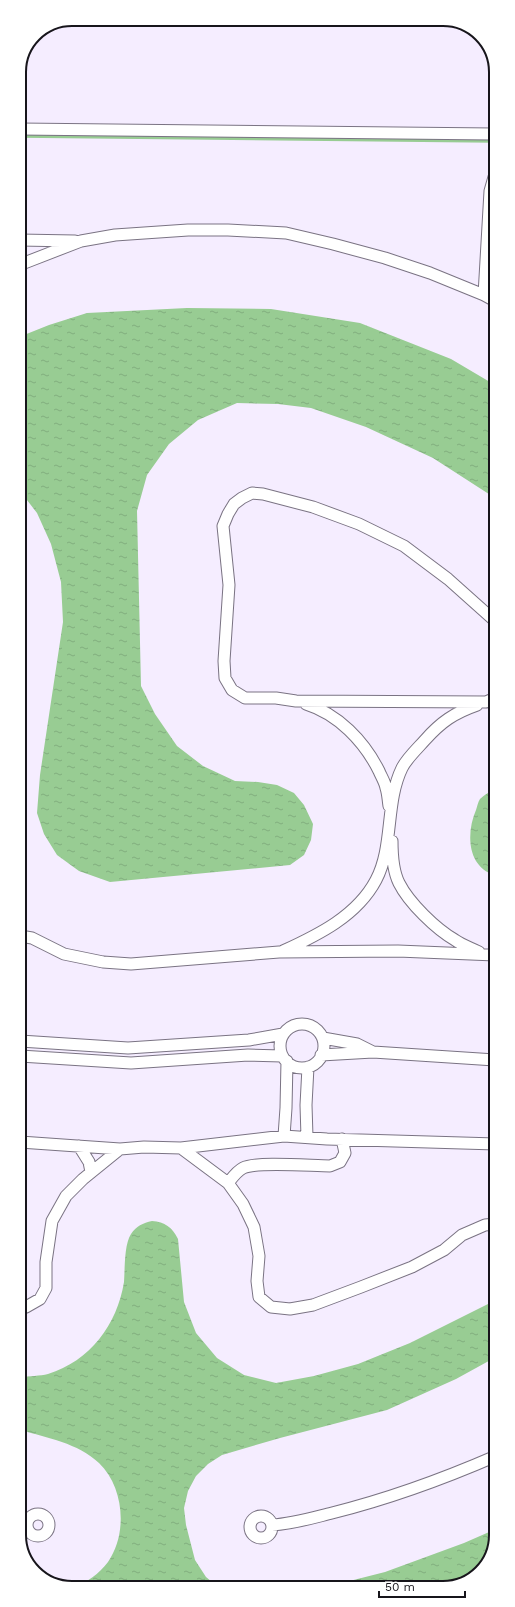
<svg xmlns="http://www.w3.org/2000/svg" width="515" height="1607" viewBox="0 0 515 1607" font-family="'Work Sans',sans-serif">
<defs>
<pattern id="water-ripples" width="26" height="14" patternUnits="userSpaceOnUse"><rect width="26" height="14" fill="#98cc93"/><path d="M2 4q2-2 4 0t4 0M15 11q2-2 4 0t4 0" fill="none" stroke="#82ae7e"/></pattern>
</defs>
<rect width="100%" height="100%" fill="#f5edff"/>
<!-- water -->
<path fill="url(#water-ripples)" d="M 187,308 L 271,309 L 360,323 L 451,359 L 495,385 L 495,498 L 433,458 L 366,427 L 311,408 L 278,404 L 237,403 L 198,420 L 169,444 L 147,475 L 137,511 L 141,686 L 155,714 L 177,746 L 203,766 L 235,781 L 258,782 L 277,785 L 294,793 L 304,805 L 313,824 L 311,840 L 304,855 L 290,865 L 110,882 L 79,871 L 57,855 L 44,834 L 37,813 L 40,775 L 63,622 L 61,582 L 51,544 L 37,513 L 20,491 L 19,337 L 49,325 L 87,313 Z
M 495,788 L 495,875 C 467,867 466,833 476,810 C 477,807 478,802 480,799 C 484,795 491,791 495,788 Z
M 152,1221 C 165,1222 172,1227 178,1239 L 184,1302 L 196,1333 L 217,1358 L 244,1375 L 276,1383 L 314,1376 L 358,1364 L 410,1343 L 496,1300 L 496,1357 L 456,1379 L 387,1410 L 280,1438 L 222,1455 L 208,1464 L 196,1476 L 188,1491 L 184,1508 L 186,1525 L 195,1560 L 206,1577 L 218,1587 L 74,1588 C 87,1582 99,1574 108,1562 C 128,1533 124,1487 99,1463 C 78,1443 47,1438 21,1430 L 21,1377 C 29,1376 40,1376 48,1374 C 90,1361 117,1325 124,1282 C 125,1268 124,1245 131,1234 C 136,1226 143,1223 152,1221 Z
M 496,1529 L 496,1535 L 485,1567 L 456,1586 L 326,1587 L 385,1572 L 464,1543 Z"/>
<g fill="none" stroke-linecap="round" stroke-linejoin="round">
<!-- stream -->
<path stroke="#98cc93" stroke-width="3.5" d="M 19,136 L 494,141"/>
<!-- minor casing -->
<g stroke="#7a7383" stroke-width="13">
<path id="minor" d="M 19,129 L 494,134
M 19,240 L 75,241
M 19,265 L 81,241 L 115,235 L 188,230 L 228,230 L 286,233 L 333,244 L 385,258 L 430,273 L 484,295 L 495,301
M 484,295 L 490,191 L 494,177
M 495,621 L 448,579 L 404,546 L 359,524 L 313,507 L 263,494 L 252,493 L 242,498 L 234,504 L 228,514 L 223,526 L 229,585 L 224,661 L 225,678 L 232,690 L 245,698 L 276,698 L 296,701 L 486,702 L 495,698
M 306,704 C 338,714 364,741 379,771 C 381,776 385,782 386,788 C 388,794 388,800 389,806
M 392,841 C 392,855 393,871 399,883 C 409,903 436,929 455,940 C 462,945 471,948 479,952
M 20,936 L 32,938 L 64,954 L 103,962 L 131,964 L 279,952 L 398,951 L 495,955
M 283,951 C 318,935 357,916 376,880 C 394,846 385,803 402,768 C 407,758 418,748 425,740 C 441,722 454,713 477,705
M280 1046a22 22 0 1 1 44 0a22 22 0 1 1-44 0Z
M 323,1038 L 357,1044 L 373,1052
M 20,1041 L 128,1048 L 249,1040 L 283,1034
M 321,1055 L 373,1052 L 495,1060
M 20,1056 L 131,1063 L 248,1055 L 282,1056
M 284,1136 L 286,1108 L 287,1061
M 307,1137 L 306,1105 L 308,1067
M 20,1142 L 120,1149 L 144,1147 L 181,1148 L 284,1136 L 327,1139 L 496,1144
M 79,1146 L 89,1162 L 91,1172
M 181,1148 L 228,1183 L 243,1204 L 254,1227 L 259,1256 L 257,1281 L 259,1297 L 271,1307 L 290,1309 L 313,1305 L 361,1287 L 412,1267 L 444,1250 L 462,1235 L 485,1225 L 496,1224
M 228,1183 C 232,1178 237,1171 243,1168 C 257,1161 312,1166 330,1166 L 340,1162 L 345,1153 L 342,1139
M 20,1306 L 26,1307 L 40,1299 L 46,1288 L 46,1262 L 52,1221 L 66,1196 L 83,1179 L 120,1149
M27 1525a11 11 0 1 1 22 0a11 11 0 1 1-22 0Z
M250 1527a11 11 0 1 1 22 0a11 11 0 1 1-22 0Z
M 272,1525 C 292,1524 312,1518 332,1513 C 388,1499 443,1479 496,1456"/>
</g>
<!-- minor -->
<use href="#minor" stroke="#fff" stroke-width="11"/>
</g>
<!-- crop -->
<path d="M0 0H515V1607H0ZM72 26H443A46 46 0 0 1 489 72V1535A46 46 0 0 1 443 1581H72A46 46 0 0 1 26 1535V72A46 46 0 0 1 72 26Z" fill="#fff" fill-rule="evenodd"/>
<path fill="none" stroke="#17151b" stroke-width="2" d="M72 26H443A46 46 0 0 1 489 72V1535A46 46 0 0 1 443 1581H72A46 46 0 0 1 26 1535V72A46 46 0 0 1 72 26Z"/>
<!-- scale -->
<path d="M379 1591v6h86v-6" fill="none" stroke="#17151b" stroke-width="2"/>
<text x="385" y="1591" font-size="12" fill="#17151b" stroke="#ffffff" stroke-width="3" paint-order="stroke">50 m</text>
</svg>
